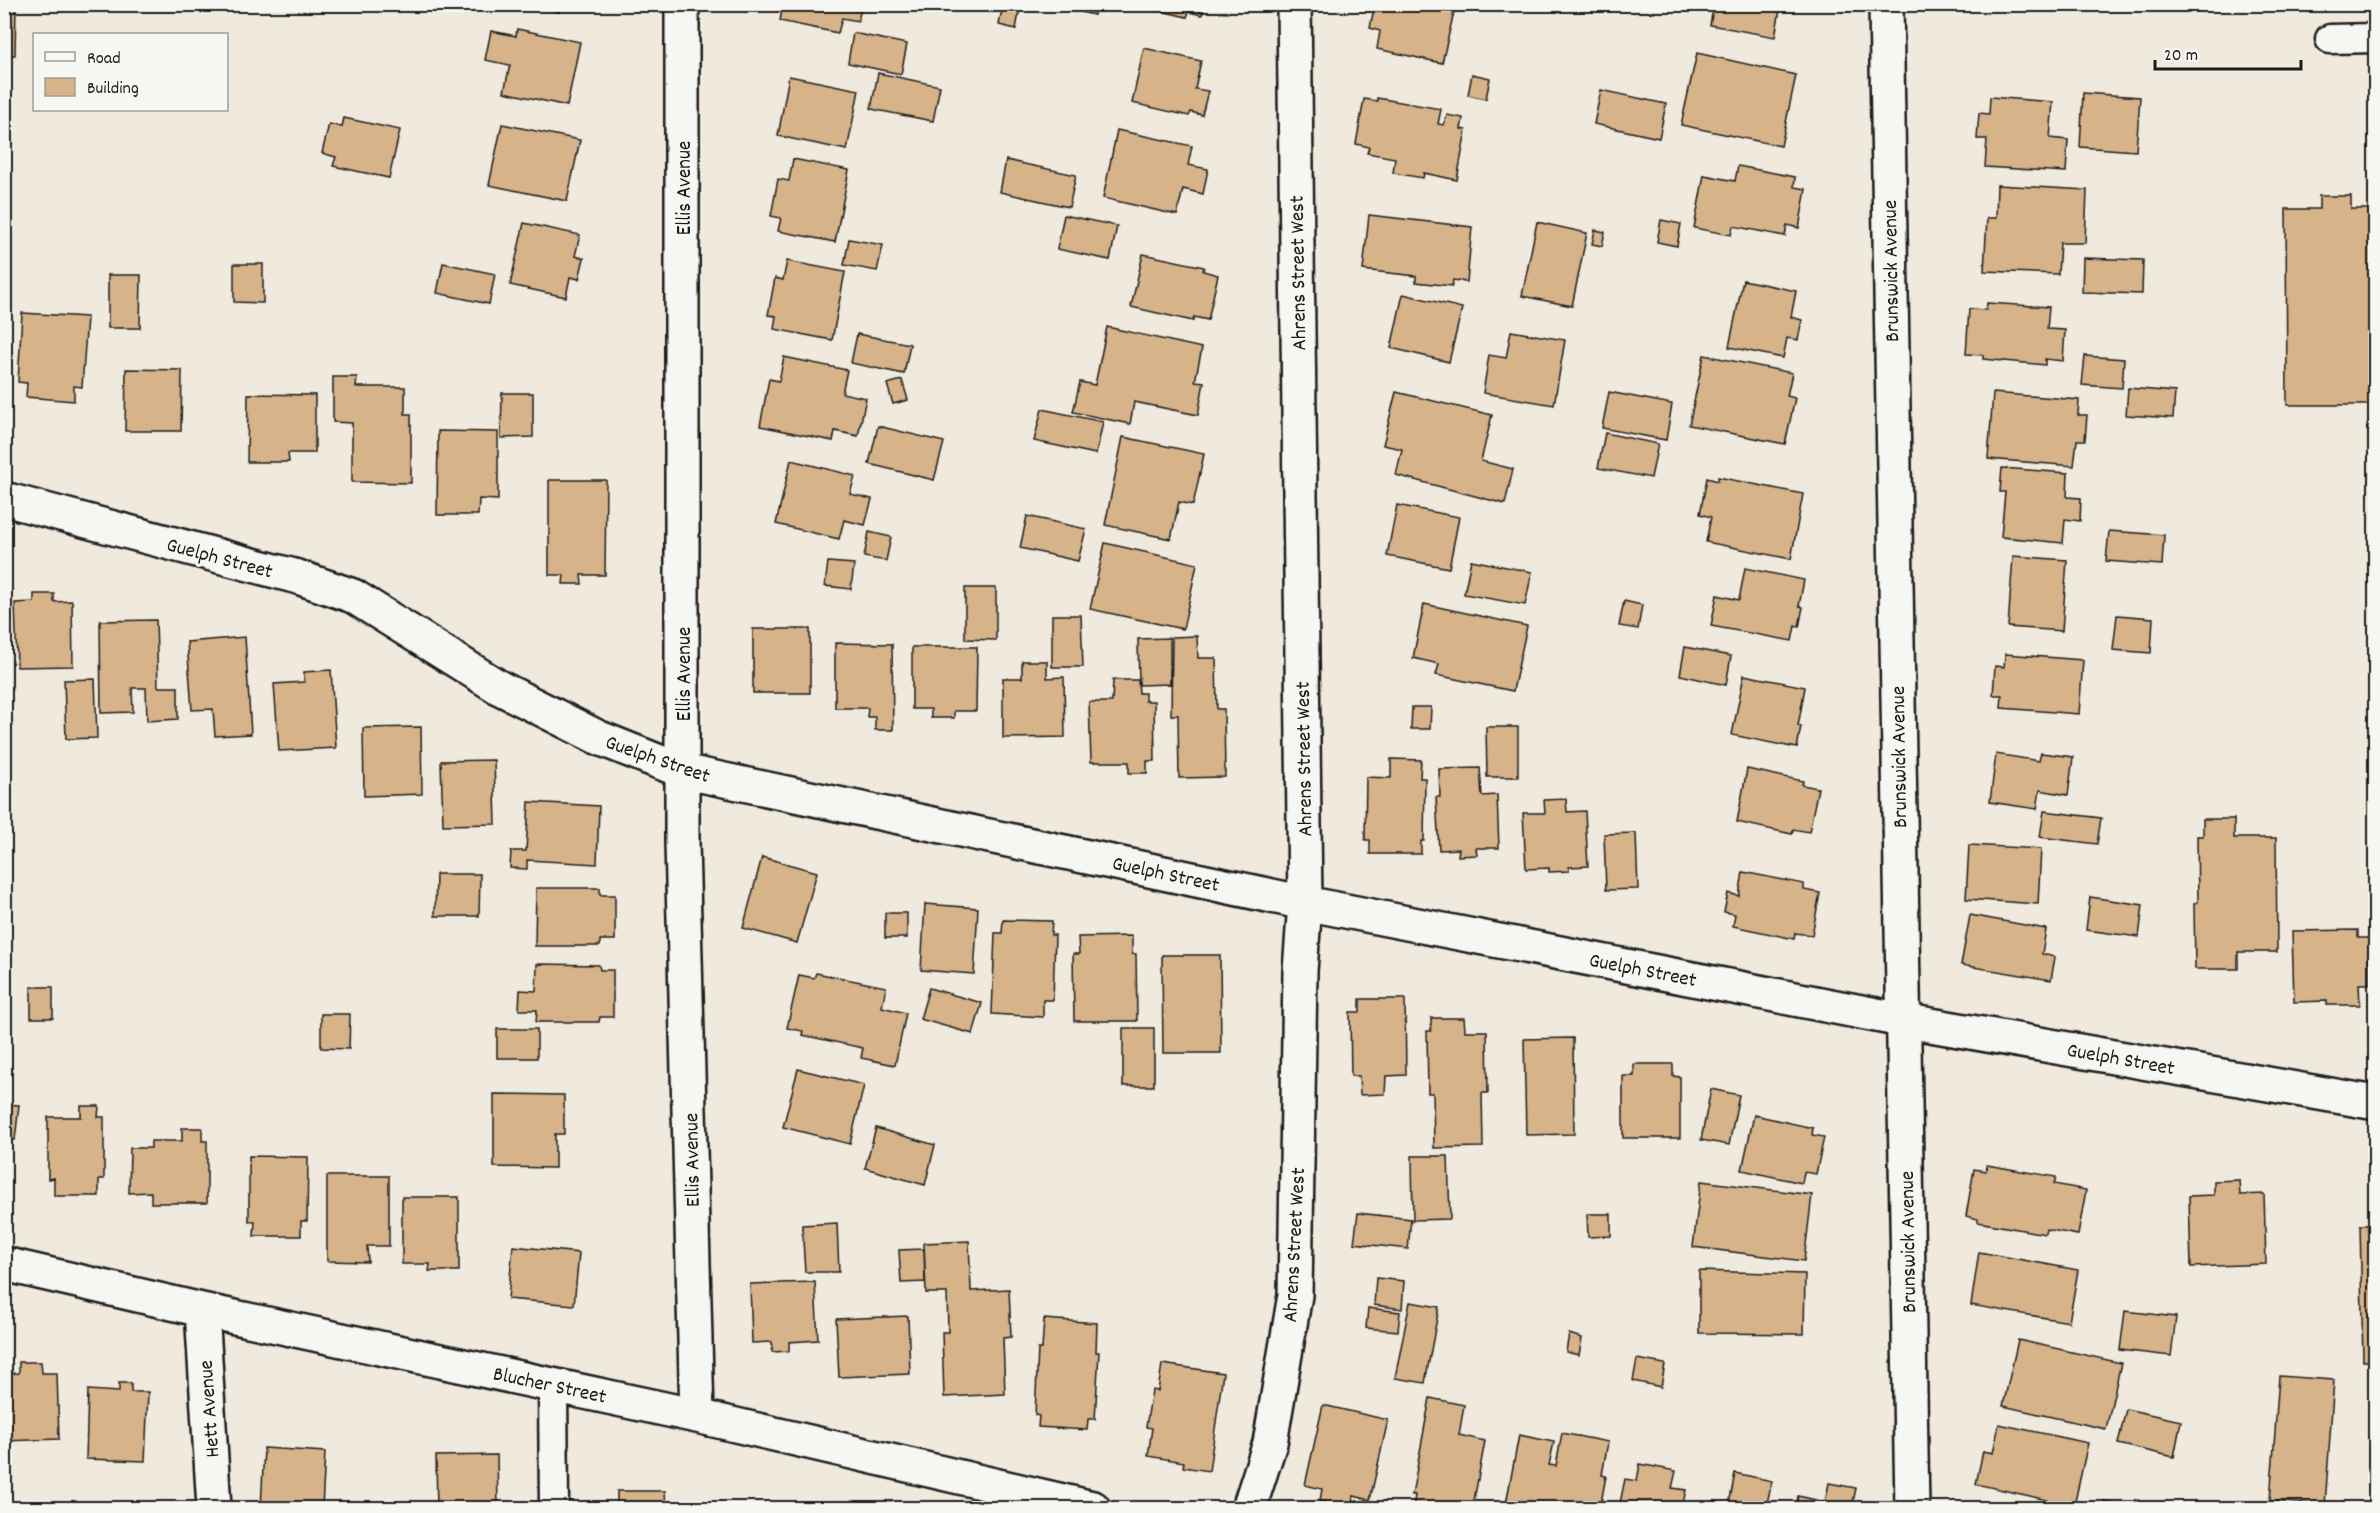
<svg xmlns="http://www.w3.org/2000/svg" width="2380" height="1513" viewBox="0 0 2380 1513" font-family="Dekko,sans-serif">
<rect width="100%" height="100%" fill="#f0e9dd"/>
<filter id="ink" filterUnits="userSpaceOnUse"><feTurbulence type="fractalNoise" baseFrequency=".0167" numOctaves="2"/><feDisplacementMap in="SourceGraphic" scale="12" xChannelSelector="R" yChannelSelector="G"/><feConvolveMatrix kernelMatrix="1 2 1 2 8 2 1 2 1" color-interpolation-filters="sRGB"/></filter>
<g filter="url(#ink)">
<!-- building -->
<path fill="#d7b389" stroke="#1c1c1c" stroke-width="1.5" d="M 4,4 L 16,4 L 15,55 L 4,55 Z
M 524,4 L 561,4 L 559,12 Z
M 783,4 L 862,4 L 858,21 L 842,18 L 838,33 L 780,21 Z
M 1003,4 L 1020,8 L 1016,29 L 999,25 Z
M 1046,4 L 1096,4 L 1094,15 Z
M 1131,4 L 1205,4 L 1202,15 L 1189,12 L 1187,17 Z
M 1386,4 L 1441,4 L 1455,8 L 1442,63 L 1377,49 L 1380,31 L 1370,28 L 1374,8 L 1385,10 Z
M 1714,4 L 1781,4 L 1775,37 L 1710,25 Z
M 517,29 L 580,42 L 567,106 L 504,92 L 510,65 L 485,60 L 491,31 L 516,36 Z
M 853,33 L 907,44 L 901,74 L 848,63 Z
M 1144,48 L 1201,61 L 1195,89 L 1208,91 L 1202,115 L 1191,112 L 1189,116 L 1132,103 Z
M 1697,53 L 1796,75 L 1781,146 L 1681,125 Z
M 878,73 L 940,86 L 933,121 L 871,109 Z
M 1472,74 L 1490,78 L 1486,99 L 1468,95 Z
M 789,76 L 859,90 L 847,150 L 778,136 Z
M 1601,90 L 1666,104 L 1659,138 L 1594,124 Z
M 2083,93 L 2140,97 L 2136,151 L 2080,147 Z
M 1990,97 L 2053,102 L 2050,138 L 2068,140 L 2066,172 L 1985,167 L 1987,139 L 1977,139 L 1979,113 L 1989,114 Z
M 1377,98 L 1441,109 L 1438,124 L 1444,125 L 1447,115 L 1463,118 L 1461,129 L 1466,130 L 1457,180 L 1424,173 L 1423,178 L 1393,173 L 1395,158 L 1367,153 L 1369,147 L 1356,144 L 1364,99 L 1377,101 Z
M 344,118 L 400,130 L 389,178 L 333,166 L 336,157 L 322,153 L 329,124 L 342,127 Z
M 502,124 L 580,140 L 567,201 L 489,185 Z
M 1117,130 L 1192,146 L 1188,165 L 1208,169 L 1203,194 L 1183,189 L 1177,215 L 1103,198 Z
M 793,159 L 849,170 L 835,242 L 778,231 L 781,218 L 771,216 L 778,179 L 789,181 Z
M 1006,160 L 1076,175 L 1069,207 L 1000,192 Z
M 1738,166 L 1795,177 L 1794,187 L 1806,189 L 1799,228 L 1787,225 L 1785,236 L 1733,226 L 1731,235 L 1694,228 L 1704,175 L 1735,181 Z
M 1997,185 L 2087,190 L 2085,243 L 2060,243 L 2058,274 L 1984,271 L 1987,218 L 1996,218 Z
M 2319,196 L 2351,196 L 2351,209 L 2376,209 L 2376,405 L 2287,405 L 2286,209 L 2319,209 Z
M 1064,215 L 1117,226 L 1110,260 L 1057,249 Z
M 1369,215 L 1472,227 L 1467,282 L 1453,280 L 1452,286 L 1416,282 L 1416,276 L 1363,270 Z
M 1661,220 L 1681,224 L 1677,246 L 1657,242 Z
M 1537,222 L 1587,233 L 1572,306 L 1522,296 Z
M 524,223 L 580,235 L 575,256 L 584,258 L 579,279 L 570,277 L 566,297 L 510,285 Z
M 1595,230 L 1605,232 L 1602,246 L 1592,244 Z
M 849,239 L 883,245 L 877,271 L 844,265 Z
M 1143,254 L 1204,267 L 1203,271 L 1218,275 L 1208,320 L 1194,317 L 1193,321 L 1131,307 Z
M 2083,258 L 2143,260 L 2142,294 L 2082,292 Z
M 787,261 L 845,272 L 832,340 L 774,329 L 776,316 L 768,315 L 775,278 L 783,280 Z
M 443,263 L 495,274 L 489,304 L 437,293 Z
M 234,264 L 263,264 L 263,303 L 234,302 Z
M 108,275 L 141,275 L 140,328 L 108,328 Z
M 1743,280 L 1796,291 L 1791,317 L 1802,320 L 1798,340 L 1787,338 L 1783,358 L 1729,347 Z
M 1403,294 L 1462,308 L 1449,362 L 1391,348 Z
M 1987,303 L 2049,307 L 2047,329 L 2065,330 L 2063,361 L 2045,359 L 2045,365 L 1983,359 L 1983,355 L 1966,354 L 1969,309 L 1986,310 Z
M 22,313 L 87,317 L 82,387 L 74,386 L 74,401 L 26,397 L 27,383 L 18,382 Z
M 1107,327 L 1202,348 L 1195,381 L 1204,382 L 1198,415 L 1134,402 L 1130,424 L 1073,412 L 1080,382 L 1095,385 Z
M 1511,331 L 1565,340 L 1554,405 L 1483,393 L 1489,355 L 1506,358 Z
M 857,334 L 910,344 L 904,374 L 851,363 Z
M 1704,355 L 1792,373 L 1787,396 L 1795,398 L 1785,444 L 1689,425 Z
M 2085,356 L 2124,359 L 2122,388 L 2082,385 Z
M 784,357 L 847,370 L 842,393 L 866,398 L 858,436 L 835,431 L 833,441 L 760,426 L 769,379 L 779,381 Z
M 126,369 L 182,370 L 181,431 L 125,431 Z
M 333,377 L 357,377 L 356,387 L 405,387 L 405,414 L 411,414 L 411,483 L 352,482 L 352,423 L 333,422 Z
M 902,380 L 908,400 L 893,404 L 887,384 Z
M 2128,388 L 2175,392 L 2173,418 L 2126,415 Z
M 1396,392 L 1492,415 L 1481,461 L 1513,469 L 1505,504 L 1396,475 L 1402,449 L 1383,445 Z
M 1609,392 L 1672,404 L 1666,440 L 1602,428 Z
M 502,393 L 533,393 L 533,437 L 501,438 Z
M 1993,393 L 2079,400 L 2078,415 L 2087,415 L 2085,440 L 2077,440 L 2074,466 L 1988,459 Z
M 248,394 L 315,395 L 315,453 L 288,453 L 289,462 L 247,462 Z
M 1042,409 L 1103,422 L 1096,454 L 1034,441 Z
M 878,426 L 944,442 L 934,480 L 869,464 Z
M 438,431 L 498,432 L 498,500 L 479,499 L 478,515 L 437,515 Z
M 1605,433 L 1658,444 L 1651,478 L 1598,468 Z
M 1123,437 L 1204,454 L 1193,505 L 1179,502 L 1171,539 L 1105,525 Z
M 791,460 L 855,476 L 850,494 L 872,499 L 865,525 L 844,520 L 839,539 L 776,524 Z
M 2002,468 L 2068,473 L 2067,497 L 2081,498 L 2080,521 L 2065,519 L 2063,543 L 2001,537 L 2005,492 L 2000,492 Z
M 1718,477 L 1803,494 L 1791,559 L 1706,542 L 1711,517 L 1700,514 L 1707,478 L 1718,481 Z
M 549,480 L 606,480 L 605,575 L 581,575 L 582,584 L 563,584 L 564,575 L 549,575 Z
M 1397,505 L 1459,517 L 1449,568 L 1387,556 Z
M 1027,516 L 1086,529 L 1078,561 L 1020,548 Z
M 2109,531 L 2164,535 L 2162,565 L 2106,561 Z
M 869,532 L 891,537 L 886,561 L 864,557 Z
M 1105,543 L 1197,564 L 1183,629 L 1090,609 Z
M 2013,556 L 2067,560 L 2062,631 L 2008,627 Z
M 1471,560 L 1532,572 L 1525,605 L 1464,594 Z
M 828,562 L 854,564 L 851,589 L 825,586 Z
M 1745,568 L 1804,580 L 1799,606 L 1803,607 L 1799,627 L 1795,626 L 1792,641 L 1711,626 L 1717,595 L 1739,600 Z
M 965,588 L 996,588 L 996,640 L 965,639 Z
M 34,594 L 54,594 L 54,602 L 72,601 L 73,666 L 17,667 L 15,603 L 34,602 Z
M 1624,601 L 1642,605 L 1638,629 L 1619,626 Z
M 1424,604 L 1527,626 L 1513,691 L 1436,675 L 1439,664 L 1413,658 Z
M 1052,615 L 1081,615 L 1083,667 L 1052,667 Z
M 2117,615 L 2153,618 L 2151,653 L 2113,650 Z
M 156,620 L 158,687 L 178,687 L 178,719 L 147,721 L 146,688 L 132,688 L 133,712 L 101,713 L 100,621 Z
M 753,629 L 810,629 L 810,693 L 753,693 Z
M 1197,636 L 1198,658 L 1216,658 L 1217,709 L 1224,709 L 1225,777 L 1179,778 L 1178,715 L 1171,715 L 1172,637 Z
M 245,637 L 251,734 L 215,736 L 213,709 L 192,710 L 187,642 Z
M 1170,638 L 1170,684 L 1139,685 L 1138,639 Z
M 835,643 L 892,644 L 893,730 L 875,730 L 875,717 L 867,717 L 868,708 L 835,708 Z
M 912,647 L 977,647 L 976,711 L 954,711 L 954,718 L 931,718 L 931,709 L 912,709 Z
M 1685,647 L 1731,656 L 1726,685 L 1680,675 Z
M 2005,654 L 2083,660 L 2079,714 L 2001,708 L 2002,695 L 1993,695 L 1995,666 L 2004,667 Z
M 1022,661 L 1047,661 L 1047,678 L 1064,677 L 1065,737 L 1003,738 L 1003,678 L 1022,678 Z
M 331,670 L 336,748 L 279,751 L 274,684 L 304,682 L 304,672 Z
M 1744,675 L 1805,687 L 1798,726 L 1801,726 L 1797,748 L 1732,735 Z
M 95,679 L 97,738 L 66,739 L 64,680 Z
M 1113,680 L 1138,680 L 1139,693 L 1145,693 L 1145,701 L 1154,701 L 1155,761 L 1147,761 L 1147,773 L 1129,773 L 1129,762 L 1091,762 L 1089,702 L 1112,702 Z
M 1412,707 L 1431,707 L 1430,729 L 1411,729 Z
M 421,727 L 422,794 L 364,796 L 363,728 Z
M 1486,727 L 1518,727 L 1518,777 L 1487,777 Z
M 2041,753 L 2073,757 L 2068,795 L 2040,790 L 2037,809 L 1990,802 L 1996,754 L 2039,761 Z
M 1391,759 L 1421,760 L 1420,778 L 1425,778 L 1424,841 L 1421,841 L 1421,854 L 1370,854 L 1370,840 L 1365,840 L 1366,777 L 1391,778 Z
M 494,760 L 496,824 L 443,825 L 441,761 Z
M 1480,768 L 1482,796 L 1497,795 L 1499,848 L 1476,848 L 1477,855 L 1458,856 L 1459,849 L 1439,850 L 1436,797 L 1440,797 L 1439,769 Z
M 1747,769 L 1803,781 L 1802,785 L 1818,788 L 1809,832 L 1793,829 L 1792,834 L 1737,822 Z
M 1566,799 L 1567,812 L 1585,811 L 1588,866 L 1569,867 L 1569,871 L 1549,872 L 1549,868 L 1526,869 L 1523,813 L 1545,813 L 1544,800 Z
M 529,802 L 599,806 L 597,864 L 527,860 L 527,869 L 510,868 L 511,851 L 526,851 Z
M 2044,811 L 2101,818 L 2097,844 L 2040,837 Z
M 2203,819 L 2234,819 L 2234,838 L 2276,838 L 2277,952 L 2238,952 L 2238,969 L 2195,969 L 2194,903 L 2198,902 L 2197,836 L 2203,836 Z
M 1636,833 L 1638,889 L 1606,890 L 1604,834 Z
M 1969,845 L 2041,849 L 2038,904 L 1966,899 Z
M 762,857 L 817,872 L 797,943 L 743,928 Z
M 1743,872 L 1804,884 L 1804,890 L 1820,893 L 1812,935 L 1795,933 L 1794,939 L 1733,926 L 1735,914 L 1724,912 L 1728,893 L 1739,896 Z
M 436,874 L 480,874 L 479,916 L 435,916 Z
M 536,888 L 600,888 L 600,895 L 615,895 L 615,940 L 600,940 L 600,946 L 535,946 Z
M 2090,897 L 2143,905 L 2139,937 L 2086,930 Z
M 925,904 L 978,908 L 974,974 L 921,970 Z
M 885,913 L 907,913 L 907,938 L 885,938 Z
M 1970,915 L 2046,929 L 2042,954 L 2055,957 L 2051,980 L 1961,965 Z
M 1003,920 L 1052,921 L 1051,935 L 1055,935 L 1053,1000 L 1043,1000 L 1043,1017 L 992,1014 L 995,933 L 1002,933 Z
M 2358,930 L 2358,938 L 2369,938 L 2369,984 L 2359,984 L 2360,1005 L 2327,1005 L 2327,1001 L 2294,1002 L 2292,931 Z
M 1132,936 L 1132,954 L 1136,954 L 1137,1021 L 1074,1021 L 1073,954 L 1079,954 L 1078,937 Z
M 1162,955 L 1220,955 L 1221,1053 L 1163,1053 Z
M 537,964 L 599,965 L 600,970 L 613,970 L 613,1017 L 600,1017 L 599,1022 L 536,1022 L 537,1010 L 519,1010 L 520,990 L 536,991 Z
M 816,973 L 886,987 L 882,1007 L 906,1013 L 895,1065 L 861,1058 L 863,1048 L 802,1035 L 803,1031 L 787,1028 L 799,975 L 814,978 Z
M 31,987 L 53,987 L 53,1018 L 31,1018 Z
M 929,988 L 982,1003 L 973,1034 L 920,1019 Z
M 1360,999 L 1405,999 L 1406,1075 L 1386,1076 L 1385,1094 L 1360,1095 L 1359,1076 L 1351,1076 L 1350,1012 L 1360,1012 Z
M 321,1014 L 350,1014 L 349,1049 L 321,1048 Z
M 1431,1018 L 1464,1018 L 1465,1031 L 1487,1031 L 1488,1093 L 1482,1093 L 1483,1147 L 1434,1148 L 1433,1093 L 1428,1093 L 1427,1031 L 1431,1031 Z
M 1123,1028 L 1154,1028 L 1154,1086 L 1123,1086 Z
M 497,1029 L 537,1029 L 537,1058 L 497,1058 Z
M 1573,1038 L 1574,1134 L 1526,1135 L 1524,1039 Z
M 1634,1064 L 1673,1064 L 1673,1076 L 1680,1077 L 1680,1138 L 1623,1138 L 1623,1076 L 1634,1076 Z
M 798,1069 L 864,1085 L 850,1144 L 783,1127 Z
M 1711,1089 L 1739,1095 L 1729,1145 L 1701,1140 Z
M 494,1094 L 564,1095 L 564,1134 L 555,1134 L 555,1168 L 494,1167 Z
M 4,1104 L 19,1105 L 15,1140 L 6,1139 L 4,1157 Z
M 81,1106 L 99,1106 L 98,1117 L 104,1117 L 104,1179 L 99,1179 L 99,1196 L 54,1196 L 54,1178 L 48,1179 L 48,1117 L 81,1117 Z
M 1754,1115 L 1813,1128 L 1812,1135 L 1824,1137 L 1816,1174 L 1804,1172 L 1802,1183 L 1742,1170 Z
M 182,1128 L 202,1128 L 202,1141 L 207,1141 L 207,1203 L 151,1203 L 151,1192 L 129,1193 L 130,1148 L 151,1148 L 151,1141 L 182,1141 Z
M 876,1128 L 935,1145 L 925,1185 L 865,1168 Z
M 249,1156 L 308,1157 L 307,1221 L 301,1221 L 301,1236 L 254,1236 L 255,1221 L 249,1221 Z
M 1412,1156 L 1448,1156 L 1450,1219 L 1413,1220 Z
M 1987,1165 L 2056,1177 L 2054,1184 L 2086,1190 L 2078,1235 L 2046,1229 L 2045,1234 L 1978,1222 L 1978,1219 L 1966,1216 L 1974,1169 L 1986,1171 Z
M 327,1176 L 389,1176 L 389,1246 L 367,1246 L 368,1262 L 327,1261 Z
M 2239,1180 L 2240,1195 L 2264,1194 L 2266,1264 L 2191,1267 L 2189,1196 L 2214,1195 L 2214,1181 Z
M 1701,1181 L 1812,1195 L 1804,1261 L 1693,1247 Z
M 402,1197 L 459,1197 L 459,1271 L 429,1271 L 430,1264 L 402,1264 Z
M 1358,1213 L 1411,1219 L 1408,1249 L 1354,1243 Z
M 1587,1214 L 1611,1214 L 1611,1236 L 1588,1237 Z
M 837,1223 L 839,1272 L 805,1272 L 802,1225 Z
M 2360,1225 L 2376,1225 L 2376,1397 L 2375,1361 L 2363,1361 Z
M 969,1241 L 971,1291 L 1009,1289 L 1011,1337 L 1003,1338 L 1005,1394 L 944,1397 L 942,1332 L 948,1332 L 947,1293 L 926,1293 L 924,1243 Z
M 513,1246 L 579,1253 L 574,1305 L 508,1299 Z
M 924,1249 L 925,1282 L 901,1283 L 899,1250 Z
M 1979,1252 L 2078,1270 L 2069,1322 L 1971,1305 Z
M 1699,1271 L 1805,1274 L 1804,1334 L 1699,1333 Z
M 1376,1278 L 1404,1281 L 1402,1309 L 1374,1305 Z
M 815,1282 L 818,1340 L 789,1342 L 789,1351 L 772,1352 L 772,1342 L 752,1343 L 750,1284 Z
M 1410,1302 L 1439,1307 L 1425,1383 L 1395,1378 Z
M 1368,1308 L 1400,1312 L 1398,1331 L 1366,1328 Z
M 2125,1311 L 2176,1317 L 2171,1356 L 2120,1350 Z
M 908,1316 L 910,1374 L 839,1377 L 836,1319 Z
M 1044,1319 L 1097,1323 L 1096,1352 L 1099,1352 L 1095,1419 L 1088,1419 L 1087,1430 L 1038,1427 L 1039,1416 L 1035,1415 L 1038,1349 L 1042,1349 Z
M 1569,1334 L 1582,1338 L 1579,1355 L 1566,1352 Z
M 2018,1340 L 2121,1363 L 2106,1429 L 2003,1406 Z
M 1637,1359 L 1665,1364 L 1661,1387 L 1633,1381 Z
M 19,1362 L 41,1362 L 42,1373 L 57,1373 L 59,1439 L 4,1441 L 4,1374 L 19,1373 Z
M 1162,1364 L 1223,1373 L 1209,1471 L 1183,1467 L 1184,1462 L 1148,1456 L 1152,1428 L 1146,1427 L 1152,1390 L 1158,1391 Z
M 2279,1376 L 2334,1380 L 2325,1505 L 2270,1501 Z
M 119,1383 L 131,1383 L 131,1392 L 148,1392 L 145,1461 L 86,1459 L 88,1390 L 119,1392 Z
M 1430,1398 L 1464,1405 L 1459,1435 L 1485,1441 L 1473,1506 L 1466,1505 L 1466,1508 L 1413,1508 L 1415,1495 L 1412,1495 Z
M 1323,1405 L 1388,1420 L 1370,1500 L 1354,1496 L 1351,1508 L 1320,1501 L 1322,1489 L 1305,1485 Z
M 2126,1409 L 2181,1421 L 2174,1457 L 2118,1444 Z
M 1999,1424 L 2088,1443 L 2074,1506 L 1976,1484 L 1983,1451 L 1993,1453 Z
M 1562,1433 L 1608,1442 L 1602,1475 L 1606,1476 L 1600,1508 L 1511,1508 L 1512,1505 L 1506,1504 L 1519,1435 L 1554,1442 L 1549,1465 L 1556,1466 Z
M 264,1448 L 325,1452 L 322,1508 L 261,1508 Z
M 497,1455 L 498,1508 L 437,1508 L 436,1456 Z
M 1640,1464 L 1676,1471 L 1672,1488 L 1686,1490 L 1682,1508 L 1619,1508 L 1625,1479 L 1637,1481 Z
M 1735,1473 L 1772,1481 L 1766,1508 L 1712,1508 L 1713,1501 L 1729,1505 Z
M 1829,1483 L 1856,1488 L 1852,1507 L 1860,1508 L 1796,1508 L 1798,1496 L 1825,1502 Z
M 617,1491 L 665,1491 L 666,1508 L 672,1508 L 610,1508 L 617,1508 Z
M 2104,1501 L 2135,1508 L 2103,1508 Z"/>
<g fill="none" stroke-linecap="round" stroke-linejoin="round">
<!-- service casing -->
<g stroke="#1c1c1c" stroke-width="33">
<path id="service" d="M 2330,39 L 2376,38
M 553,1384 L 554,1508"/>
</g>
<!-- minor casing -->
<g stroke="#1c1c1c" stroke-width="38">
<path id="minor" d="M 682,4 L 682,843 L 697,1416
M 1886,4 L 1912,1508
M 4,499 L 298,577 L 353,596 L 500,688 L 597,737 L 682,771 L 1305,903 L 1902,1020 L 2376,1103
M 4,1264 L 202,1310 L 697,1416 L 1093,1508
M 202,1310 L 214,1508
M 1249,1508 L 1270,1443 L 1295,1295 L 1300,971 L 1305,903 L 1294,4"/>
</g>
<!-- service -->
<use href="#service" stroke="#f6f6f2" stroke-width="28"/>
<!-- minor -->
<use href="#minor" stroke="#f6f6f2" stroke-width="33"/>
</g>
</g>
<g text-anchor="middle" stroke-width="6" stroke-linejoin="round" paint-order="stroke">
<!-- street labels -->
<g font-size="21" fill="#1c1c1c" stroke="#f6f6f2">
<text transform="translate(683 188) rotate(-90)" y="7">Ellis Avenue</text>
<text transform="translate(1890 271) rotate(-91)" y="7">Brunswick Avenue</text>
<text transform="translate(1297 273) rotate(-91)" y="7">Ahrens Street West</text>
<text transform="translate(220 557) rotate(15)" y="7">Guelph Street</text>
<text transform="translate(683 674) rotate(-90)" y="7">Ellis Avenue</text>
<text transform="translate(1898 757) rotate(-91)" y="7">Brunswick Avenue</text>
<text transform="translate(658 758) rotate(19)" y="7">Guelph Street</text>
<text transform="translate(1303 759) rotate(-91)" y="7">Ahrens Street West</text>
<text transform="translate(1166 873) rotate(12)" y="7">Guelph Street</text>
<text transform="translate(1643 969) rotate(11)" y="7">Guelph Street</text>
<text transform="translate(2121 1058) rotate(10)" y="7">Guelph Street</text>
<text transform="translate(691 1160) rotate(-91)" y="7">Ellis Avenue</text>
<text transform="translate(1907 1242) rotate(-91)" y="7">Brunswick Avenue</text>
<text transform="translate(1293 1245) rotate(-87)" y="7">Ahrens Street West</text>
<text transform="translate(550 1384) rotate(12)" y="7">Blucher Street</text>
<text transform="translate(208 1409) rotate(-94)" y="7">Hett Avenue</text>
</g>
</g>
<!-- margin -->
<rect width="2380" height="1513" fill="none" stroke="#f6f6f2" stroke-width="24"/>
<rect x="12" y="12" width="2356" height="1489" fill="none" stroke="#1c1c1c" stroke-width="2" filter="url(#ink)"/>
<!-- legend -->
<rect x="33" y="33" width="195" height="78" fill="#f6f6f2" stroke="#9f9f9c" stroke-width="1.5"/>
<rect x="45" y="52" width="30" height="9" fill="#f6f6f2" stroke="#9f9f9c" stroke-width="1.5"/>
<text x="87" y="63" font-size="18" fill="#1c1c1c">Road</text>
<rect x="45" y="78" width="30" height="18" fill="#d7b389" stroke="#9f9f9c" stroke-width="1.5"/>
<text x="87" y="93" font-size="18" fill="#1c1c1c">Building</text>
<!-- scale -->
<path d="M2155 60v9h146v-9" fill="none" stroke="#1c1c1c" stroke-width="3"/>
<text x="2164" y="60" font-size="18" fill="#1c1c1c" stroke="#f6f6f2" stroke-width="4.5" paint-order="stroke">20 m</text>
</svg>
